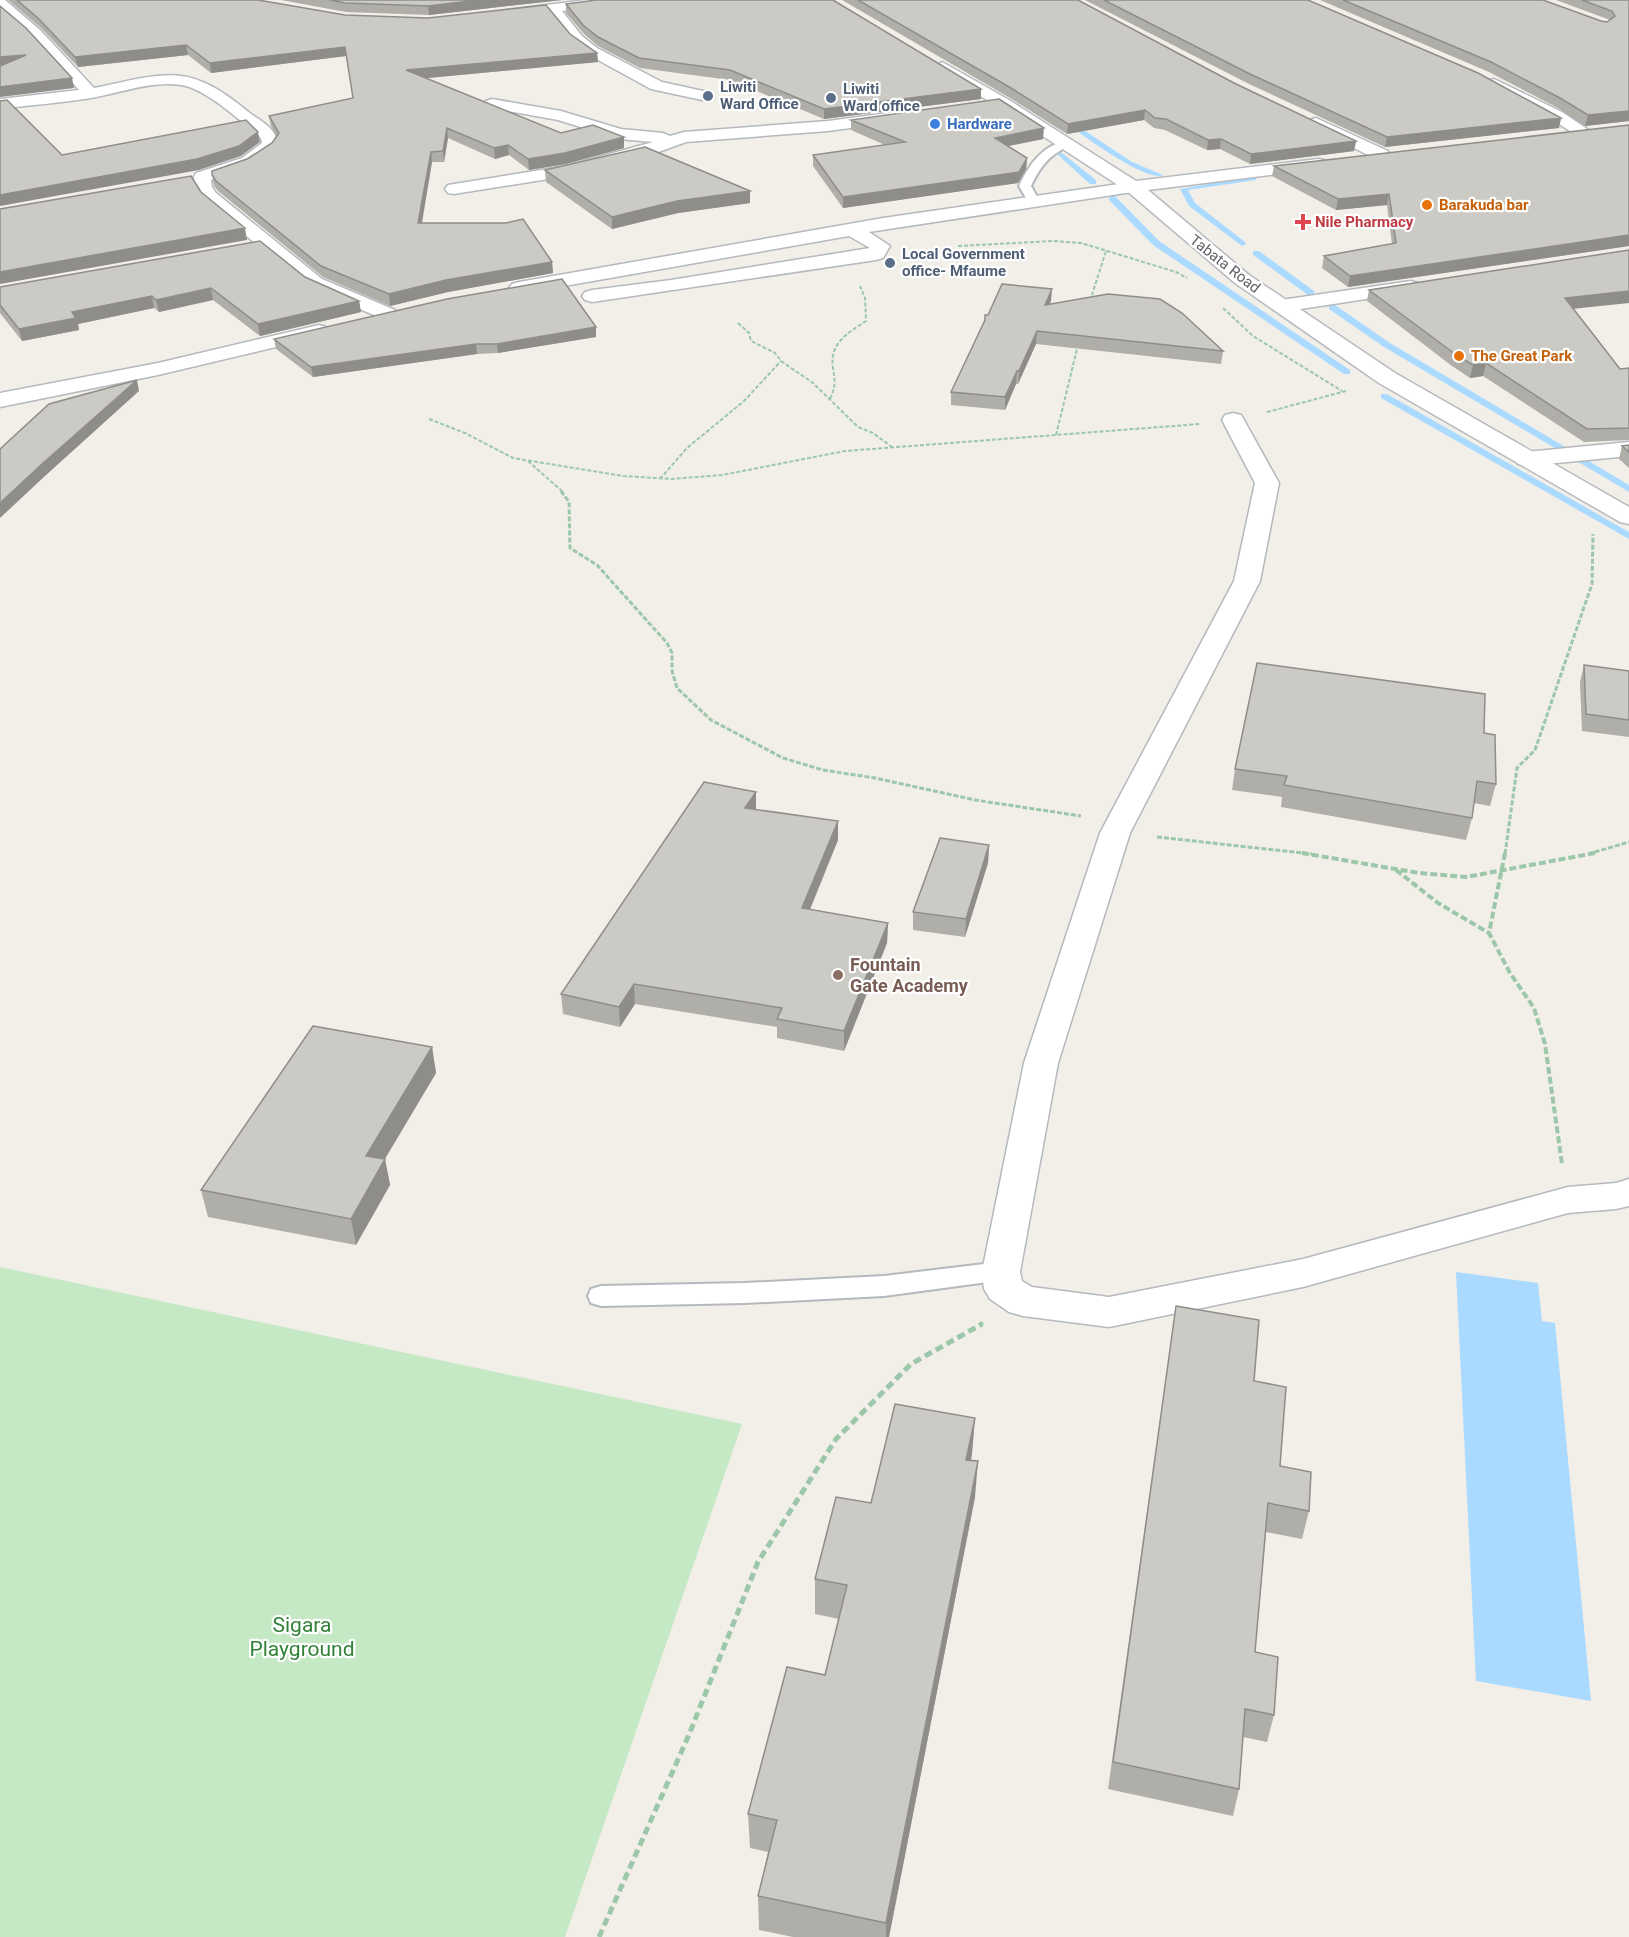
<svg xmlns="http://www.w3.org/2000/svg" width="1629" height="1937" viewBox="0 0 1629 1937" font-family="Roboto,sans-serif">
<rect width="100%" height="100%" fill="#f1efe8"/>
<!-- green -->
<path fill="#c5e8c5" d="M 0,1267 L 742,1424 L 565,1937 L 0,1937 Z"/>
<!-- water -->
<path fill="#aadaff" d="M 1456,1272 L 1538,1283 L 1542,1321 L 1555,1323 L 1591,1701 L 1476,1681 Z"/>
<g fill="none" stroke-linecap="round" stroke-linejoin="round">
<!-- stream -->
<path fill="#aadaff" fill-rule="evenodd" d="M 1066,121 L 1070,121 L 1132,162 L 1163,175 C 1147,183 1081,134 1066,123 Z
M 1058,153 L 1062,153 L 1096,180 L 1096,184 L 1090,184 L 1058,155 Z
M 1253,176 L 1256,176 L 1256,180 L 1188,190 L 1195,203 L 1245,242 L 1246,244 L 1242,246 L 1189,206 L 1180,189 Z
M 1109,196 L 1115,196 L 1159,241 L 1350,370 L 1350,374 L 1344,374 L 1153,245 L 1109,200 Z
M 1253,251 L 1259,251 L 1314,291 L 1314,295 L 1308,295 L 1253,255 Z
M 1329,305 L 1335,305 L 1390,343 L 1629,485 L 1629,492 L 1384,347 L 1329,309 Z
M 1381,394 L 1387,394 L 1629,532 L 1629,539 L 1381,398 Z"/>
<!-- service casing -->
<g stroke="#b5b8bc" stroke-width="4">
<path id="service" d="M 1065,141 L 1071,144 L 1069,146 C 1049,155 1040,167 1031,186 L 1040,202 L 1034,206 L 1030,205 L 1019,186 C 1029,165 1041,147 1065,141 Z
M 1001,1262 L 1010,1265 L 1014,1272 L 1010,1279 L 884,1296 L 745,1303 L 601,1306 L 591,1303 L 588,1296 L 591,1289 L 601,1286 L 745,1283 L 884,1276 Z"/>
</g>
<!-- minor casing -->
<g stroke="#b5b8bc" stroke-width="3">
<path id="minor" d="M 0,0 L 5,0 L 40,30 L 94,88 C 127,82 168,67 200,81 C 219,88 236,102 251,114 C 263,122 276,129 278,144 C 262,167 237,173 211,180 L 212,187 L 216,193 L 322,279 L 395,310 L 398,314 L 395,318 L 381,318 L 308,287 L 204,201 C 198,193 189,183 196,173 L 242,158 L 262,143 L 261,138 C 242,122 209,92 186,86 C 155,79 121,93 91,98 C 61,103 30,105 0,109 L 0,99 L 79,90 L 30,36 L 0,10 Z
M 586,0 L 627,0 L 620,4 L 562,11 L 582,36 L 597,48 L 662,82 L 708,92 L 710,95 L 708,98 L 702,100 L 651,89 L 587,54 L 572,42 L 549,13 L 506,18 L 499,14 L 506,10 Z
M 1494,79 L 1562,112 L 1593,133 L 1591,137 L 1579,137 L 1550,118 L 1488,87 L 1486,84 L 1488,81 Z
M 492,99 L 561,111 L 621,129 L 663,133 L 670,136 L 684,132 L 828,121 L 895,112 L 903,117 L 895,122 L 828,131 L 686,142 L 653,154 L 567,176 L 454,194 L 448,193 L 445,189 L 448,185 L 454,184 L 566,166 L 653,142 L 619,139 L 558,120 L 486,107 L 484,104 L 486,101 Z
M 1316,118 L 1388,151 L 1390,155 L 1388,159 L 1376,159 L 1310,126 L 1308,123 L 1310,120 Z
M 1133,182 L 1139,183 L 1142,187 L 1139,191 L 869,232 L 890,246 L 883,258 L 876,260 L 592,302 L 585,300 L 582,296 L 585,292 L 592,290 L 671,280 L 870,248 L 849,236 L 519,294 L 512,292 L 509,288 L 512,284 L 519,282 L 883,218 Z
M 1411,281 L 1418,283 L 1421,287 L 1418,291 L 1281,312 L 1274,310 L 1271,306 L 1274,302 L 1281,300 Z
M 319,325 L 326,327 L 329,331 L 326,335 L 158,375 L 0,407 L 0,393 L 158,363 Z
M 1233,413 L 1241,415 L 1244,420 L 1279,483 L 1260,581 L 1130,833 L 1058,1063 L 1020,1272 L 1022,1281 L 1032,1287 L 1109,1297 L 1303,1259 L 1568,1187 L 1616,1183 L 1629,1179 L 1629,1206 L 1616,1209 L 1568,1213 L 1303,1287 L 1109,1327 L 1023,1316 L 1009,1312 L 990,1299 L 984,1289 L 982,1272 L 1024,1063 L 1100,833 L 1234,581 L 1255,483 L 1222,420 L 1225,415 Z
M 1629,442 L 1629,456 L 1526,466 L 1518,464 L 1515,459 L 1518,454 L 1526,452 Z"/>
</g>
<!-- secondary casing -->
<g stroke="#b6babf" stroke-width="3">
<path id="secondary" d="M 942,62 L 1009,100 L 1136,181 L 1318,159 L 1324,160 L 1327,164 L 1324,168 L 1318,169 L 1148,190 L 1249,275 L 1395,373 L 1629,507 L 1629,524 L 1620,522 L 1379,383 L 1235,283 L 1127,191 L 997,106 L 937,70 L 934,67 Z"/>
</g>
<!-- path-far3 -->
<path stroke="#9cc7a9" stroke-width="2" stroke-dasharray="4 2" stroke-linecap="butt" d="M 958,246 L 1053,241 L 1081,243 L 1176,272 L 1187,278
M 1090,301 L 1106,251
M 1223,308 L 1253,336 L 1342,391
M 738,323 L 749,333 L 751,341 L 775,353 L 781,361 L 813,383 L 858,427 L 873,433 L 892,447
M 830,399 C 836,386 835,382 833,368 C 829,343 848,333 866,321 L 865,298 L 860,286
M 1267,412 L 1346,391
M 429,419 L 465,433 L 513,458 L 623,476 L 671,479 L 722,475 L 845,451 L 1200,424
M 1056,435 L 1078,345
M 528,461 L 563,492
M 660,479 L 687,448 L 744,401 L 781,361"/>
<!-- path-far2 -->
<path stroke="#9cc7a9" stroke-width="3" stroke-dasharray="5 2" stroke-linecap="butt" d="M 561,491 L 569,502 L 570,548 L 597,565 L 667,643 L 672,653 L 672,671 L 677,688 L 711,720 L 783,758 L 823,770 L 875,778 L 975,800 L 1081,816
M 1157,837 L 1312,854
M 1505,854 L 1517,768 L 1535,750 L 1592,584 L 1593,534
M 1588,854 L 1629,842"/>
<!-- path-far1 -->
<path stroke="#9cc7a9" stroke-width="4" stroke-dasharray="7 3" stroke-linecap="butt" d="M 1302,853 L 1419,873 L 1466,877 L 1595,853
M 1505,853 L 1489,933 L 1510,973 L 1534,1008 L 1545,1044 L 1562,1164
M 1396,870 L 1438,903 L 1489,933
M 979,1325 L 983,1323"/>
<!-- path -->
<path stroke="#9cc7a9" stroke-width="5" stroke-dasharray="8 4.5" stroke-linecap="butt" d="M 599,1937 L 688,1737 L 758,1562 L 836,1439 L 911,1364 L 982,1324"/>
<!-- service -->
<use href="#service" fill="#fff" fill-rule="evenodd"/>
<!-- minor -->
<use href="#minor" fill="#fff" fill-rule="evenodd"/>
<!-- secondary -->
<use href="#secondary" fill="#fff" fill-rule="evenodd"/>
</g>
<!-- wall -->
<path fill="#afaea9" d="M 8,0 L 259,0 L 345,15 L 570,34 L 597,53 L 598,62 L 426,78 L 561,133 L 624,148 L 566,164 L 529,170 L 509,155 L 495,159 L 448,138 L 444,162 L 432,162 L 421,223 L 552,262 L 553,273 L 448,292 L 390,306 L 323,277 L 218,191 L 214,186 L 212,175 L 247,159 L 272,143 L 276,136 L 271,126 L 269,116 L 353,98 L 346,56 L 211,73 L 188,55 L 78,67 L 41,28 Z
M 281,0 L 562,0 L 429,15 L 346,12 Z
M 842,0 L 1078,0 L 1234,83 L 1356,141 L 1354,151 L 1250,164 L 1220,149 L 1207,150 L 1165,130 L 1154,128 L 1144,120 L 1067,134 L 1010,98 Z
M 1085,0 L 1308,0 L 1561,118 L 1559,128 L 1385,147 L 1247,83 Z
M 1320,0 L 1543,0 L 1601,21 L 1607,22 L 1610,20 L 1556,0 L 1629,0 L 1629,121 L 1585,126 L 1558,108 L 1489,72 Z
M 566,4 L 981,89 L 981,99 L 824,119 L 730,80 L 640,68 L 598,46 L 584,34 L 566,13 Z
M 851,120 L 1043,139 L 1008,146 L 1027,158 L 1026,169 L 1018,183 L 843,208 L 813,166 L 813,155 L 885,145 L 851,130 Z
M 1629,125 L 1629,246 L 1348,287 L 1322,268 L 1324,256 L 1392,244 L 1387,205 L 1336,210 L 1272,176 L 1274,166 Z
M 545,170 L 750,191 L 750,203 L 678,213 L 612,229 L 546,182 Z
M 305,277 L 359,301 L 361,312 L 260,336 L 213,300 L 159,312 L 154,308 L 78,324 L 79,330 L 22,341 L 0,313 L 0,287 Z
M 1369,290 L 1573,309 L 1620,369 L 1629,368 L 1629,440 L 1584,442 L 1483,376 L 1470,378 L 1452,366 L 1367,301 Z
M 1051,301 L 1050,304 L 1223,351 L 1221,364 L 1036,344 L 1018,384 L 1016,384 L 1005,410 L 951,405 L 951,392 Z
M 596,337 L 498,353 L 477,354 L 313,377 L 276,349 L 274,339 Z
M 1629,445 L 1629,468 L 1619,459 L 1622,446 Z
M 1584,665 L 1629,671 L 1629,737 L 1582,731 L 1580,682 Z
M 1484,733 L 1496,784 L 1490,806 L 1474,803 L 1472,818 L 1466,840 L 1281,807 L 1282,797 L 1232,790 L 1235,769 Z
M 756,810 L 838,840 L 810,910 L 888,923 L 887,943 L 844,1051 L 777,1038 L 777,1027 L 635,1004 L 620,1027 L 563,1014 L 561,994 Z
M 989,845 L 988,863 L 965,937 L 913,930 L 913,912 Z
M 432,1047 L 436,1073 L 385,1159 L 390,1185 L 356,1245 L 208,1217 L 201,1190 Z
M 1176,1306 L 1254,1381 L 1280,1466 L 1309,1511 L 1302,1539 L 1266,1532 L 1255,1652 L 1274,1715 L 1267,1742 L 1243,1737 L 1239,1789 L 1233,1816 L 1108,1789 Z
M 975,1418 L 971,1460 L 975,1497 L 889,1937 L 793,1937 L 759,1930 L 758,1896 L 768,1852 L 750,1848 L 748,1814 L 825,1675 L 839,1619 L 815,1614 L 815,1579 L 871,1503 Z"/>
<!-- shaded-wall -->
<path fill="#8f8d8a" d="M 479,0 L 562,0 L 429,15 L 428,6 Z
M 186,45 L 188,55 L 78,67 L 75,57 Z
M 345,47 L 346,56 L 211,73 L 210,63 Z
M 597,53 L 598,62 L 407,80 L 406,70 Z
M 26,55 L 0,67 L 0,57 Z
M 72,78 L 74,88 L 0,97 L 0,87 Z
M 981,89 L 981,99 L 824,119 L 824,109 Z
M 1145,110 L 1144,120 L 1067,134 L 1068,124 Z
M 1629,111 L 1629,121 L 1585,126 L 1588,115 Z
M 1561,118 L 1559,128 L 1385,147 L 1387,137 Z
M 447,128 L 448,138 L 444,162 L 443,151 Z
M 1044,128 L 1043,139 L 994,149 L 995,138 Z
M 258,132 L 260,142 L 241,156 L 199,170 L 0,206 L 0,195 Z
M 624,137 L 624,148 L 566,164 L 529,170 L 528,159 Z
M 1221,139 L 1220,149 L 1207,150 L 1208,140 Z
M 1356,141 L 1354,151 L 1250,164 L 1251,154 Z
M 508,145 L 509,155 L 495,159 L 494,148 Z
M 431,152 L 432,162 L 420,235 L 418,223 Z
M 1027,158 L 1026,169 L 1018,183 L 843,208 L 843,197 Z
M 750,191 L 750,203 L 678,213 L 612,229 L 612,217 L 677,201 Z
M 1389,194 L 1387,205 L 1336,210 L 1338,199 Z
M 245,228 L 247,240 L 0,284 L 0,272 Z
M 1629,235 L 1629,246 L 1348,287 L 1350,276 Z
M 552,262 L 553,273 L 448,292 L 390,306 L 389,294 L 446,280 Z
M 211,288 L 213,300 L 159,312 L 156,300 Z
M 1052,289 L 1051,301 L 1044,317 L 1045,305 Z
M 1629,291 L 1629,303 L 1562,310 L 1565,298 Z
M 152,296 L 154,308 L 78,324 L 79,330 L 22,341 L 19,329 L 72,312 Z
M 359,301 L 361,312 L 260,336 L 258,324 Z
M 596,327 L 596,337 L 498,353 L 497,344 Z
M 1037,331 L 1036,344 L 1018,384 L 1019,371 Z
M 476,344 L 477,354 L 313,377 L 311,367 Z
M 1486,363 L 1483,376 L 1470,378 L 1473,365 Z
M 1017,371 L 1016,384 L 1005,410 L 1005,397 Z
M 137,380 L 139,391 L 45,476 L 0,518 L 0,503 L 42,464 Z
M 756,792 L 756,811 L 745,808 Z
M 838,821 L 838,840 L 802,928 L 802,908 Z
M 989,845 L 988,863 L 965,937 L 966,919 Z
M 888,923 L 887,943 L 844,1051 L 844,1031 Z
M 634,984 L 635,1004 L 620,1027 L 619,1007 Z
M 432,1047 L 436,1073 L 371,1182 L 366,1156 Z
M 385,1159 L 390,1185 L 356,1245 L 351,1219 Z
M 975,1418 L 972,1454 L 964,1496 L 966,1460 Z
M 978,1461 L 975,1497 L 889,1937 L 886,1937 L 886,1923 Z"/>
<!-- building -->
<path fill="#cccac5" stroke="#8f8d8a" stroke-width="1.5" d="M 17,0 L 258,0 L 345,15 L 428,18 L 546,5 L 570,34 L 597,53 L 406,70 L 561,133 L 593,125 L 624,137 L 565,153 L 528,159 L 508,145 L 494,148 L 447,128 L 443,151 L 431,152 L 418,223 L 506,223 L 523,219 L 552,262 L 446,280 L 389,294 L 321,266 L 216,181 L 212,175 L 212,171 L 247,159 L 272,143 L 279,133 L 269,116 L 353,98 L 345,47 L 210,63 L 186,45 L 75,57 L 39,19 Z
M 330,0 L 479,0 L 428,6 L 345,3 Z
M 596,0 L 833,0 L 981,89 L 824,109 L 730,70 L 639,58 L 598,37 L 583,25 L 566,4 Z
M 858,0 L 1078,0 L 1234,83 L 1356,141 L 1251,154 L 1221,139 L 1208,140 L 1166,119 L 1155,118 L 1145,110 L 1068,124 L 1011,88 Z
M 1104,0 L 1308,0 L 1478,73 L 1561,118 L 1387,137 L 1248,73 Z
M 1343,0 L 1543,0 L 1601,21 L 1607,22 L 1615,16 L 1612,11 L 1582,0 L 1629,0 L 1629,111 L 1588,115 L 1560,98 L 1491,62 Z
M 0,6 L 26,28 L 72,78 L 0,87 L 0,66 L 26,55 L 0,57 Z
M 999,99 L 1044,128 L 995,138 L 1027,158 L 1019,172 L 843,197 L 813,155 L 905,142 L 851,120 Z
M 7,100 L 62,155 L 246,120 L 258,132 L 239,146 L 197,159 L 0,195 L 0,101 Z
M 1629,125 L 1629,235 L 1350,276 L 1324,256 L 1396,243 L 1389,194 L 1338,199 L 1274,166 Z
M 645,147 L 750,191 L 677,201 L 612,217 L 545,170 Z
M 191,176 L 201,192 L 245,228 L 0,272 L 0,209 Z
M 260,241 L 305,277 L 359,301 L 258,324 L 211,288 L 156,300 L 152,296 L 72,312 L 76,318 L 19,329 L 0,305 L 0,287 Z
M 1629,250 L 1629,291 L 1565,298 L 1620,369 L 1629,368 L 1629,428 L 1587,429 L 1486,363 L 1473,365 L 1455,354 L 1369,290 Z
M 562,279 L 596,327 L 497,344 L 476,344 L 311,367 L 274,339 L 447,299 Z
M 1002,284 L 1052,289 L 1045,305 L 1108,294 L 1160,299 L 1182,313 L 1223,351 L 1037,331 L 1019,371 L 1017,371 L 1005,397 L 951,392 L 985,320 L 985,315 L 988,315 Z
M 137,380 L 42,464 L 0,503 L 0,449 L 49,404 Z
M 1629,445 L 1629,452 L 1622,446 Z
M 1257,663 L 1485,694 L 1484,733 L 1495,735 L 1496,784 L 1477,781 L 1472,818 L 1284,785 L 1287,776 L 1235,769 Z
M 1584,665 L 1629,671 L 1629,720 L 1586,714 Z
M 704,782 L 756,792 L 745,808 L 838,821 L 802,908 L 888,923 L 844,1031 L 777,1019 L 782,1008 L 634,984 L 619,1007 L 561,994 Z
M 940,838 L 989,845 L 966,919 L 913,912 Z
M 313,1026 L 432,1047 L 366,1156 L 385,1159 L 351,1219 L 201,1190 Z
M 1176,1306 L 1259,1320 L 1254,1381 L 1286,1387 L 1280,1466 L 1311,1472 L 1309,1511 L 1268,1503 L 1255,1652 L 1278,1657 L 1274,1715 L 1245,1709 L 1239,1789 L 1113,1762 Z
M 895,1404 L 975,1418 L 966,1460 L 978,1461 L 886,1923 L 758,1896 L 777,1820 L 748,1814 L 787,1667 L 825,1675 L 847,1585 L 815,1579 L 836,1497 L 871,1503 Z"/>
<!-- markers -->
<g fill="#5c6f8a" stroke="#fff" stroke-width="2">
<circle cx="708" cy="96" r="6"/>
<circle cx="831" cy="98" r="6"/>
<circle cx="890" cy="263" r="6"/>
</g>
<circle fill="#3f7fe0" stroke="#fff" stroke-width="2" cx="935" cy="124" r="6"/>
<g fill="#e8710a" stroke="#fff" stroke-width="2">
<circle cx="1427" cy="205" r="6"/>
<circle cx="1459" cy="356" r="6"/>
</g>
<path fill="#e0444e" stroke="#fff" stroke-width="2" d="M1300 213h6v6h6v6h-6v6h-6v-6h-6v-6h6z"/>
<circle fill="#8d6e63" stroke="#fff" stroke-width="2" cx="838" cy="975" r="6"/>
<g text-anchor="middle" stroke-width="4.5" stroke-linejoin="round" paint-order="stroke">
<!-- far-service labels -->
<g font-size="15" font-weight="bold" fill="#4e5e75" stroke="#fff" text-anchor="start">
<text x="720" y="92">Liwiti<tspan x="720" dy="17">Ward Office</tspan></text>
<text x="843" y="94">Liwiti<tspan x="843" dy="17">Ward office</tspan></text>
<text x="902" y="259">Local Government<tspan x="902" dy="17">office- Mfaume</tspan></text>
</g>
<!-- far-shop labels -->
<g font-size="15" font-weight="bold" fill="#366cbe" stroke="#fff" text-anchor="start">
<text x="947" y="129">Hardware</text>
</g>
<!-- far-food labels -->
<g font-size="15" font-weight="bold" fill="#c56008" stroke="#fff" text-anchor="start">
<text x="1439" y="210">Barakuda bar</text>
<text x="1471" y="361">The Great Park</text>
</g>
<!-- far-health labels -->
<g font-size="15" font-weight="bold" fill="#be3a42" stroke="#fff" text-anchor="start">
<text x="1315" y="227">Nile Pharmacy</text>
</g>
<!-- far-street labels -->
<g font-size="15" fill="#5f6368" stroke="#fff">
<text transform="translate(1225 264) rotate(38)" y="5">Tabata Road</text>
</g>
<!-- education labels -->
<g font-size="18" font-weight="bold" fill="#785e54" stroke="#fff" text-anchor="start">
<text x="850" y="971">Fountain<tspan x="850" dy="21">Gate Academy</tspan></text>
</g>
<!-- near-park labels -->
<g font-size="21" fill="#348238" stroke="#fff">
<text x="302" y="1632">Sigara<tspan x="302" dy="24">Playground</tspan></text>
</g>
</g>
</svg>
